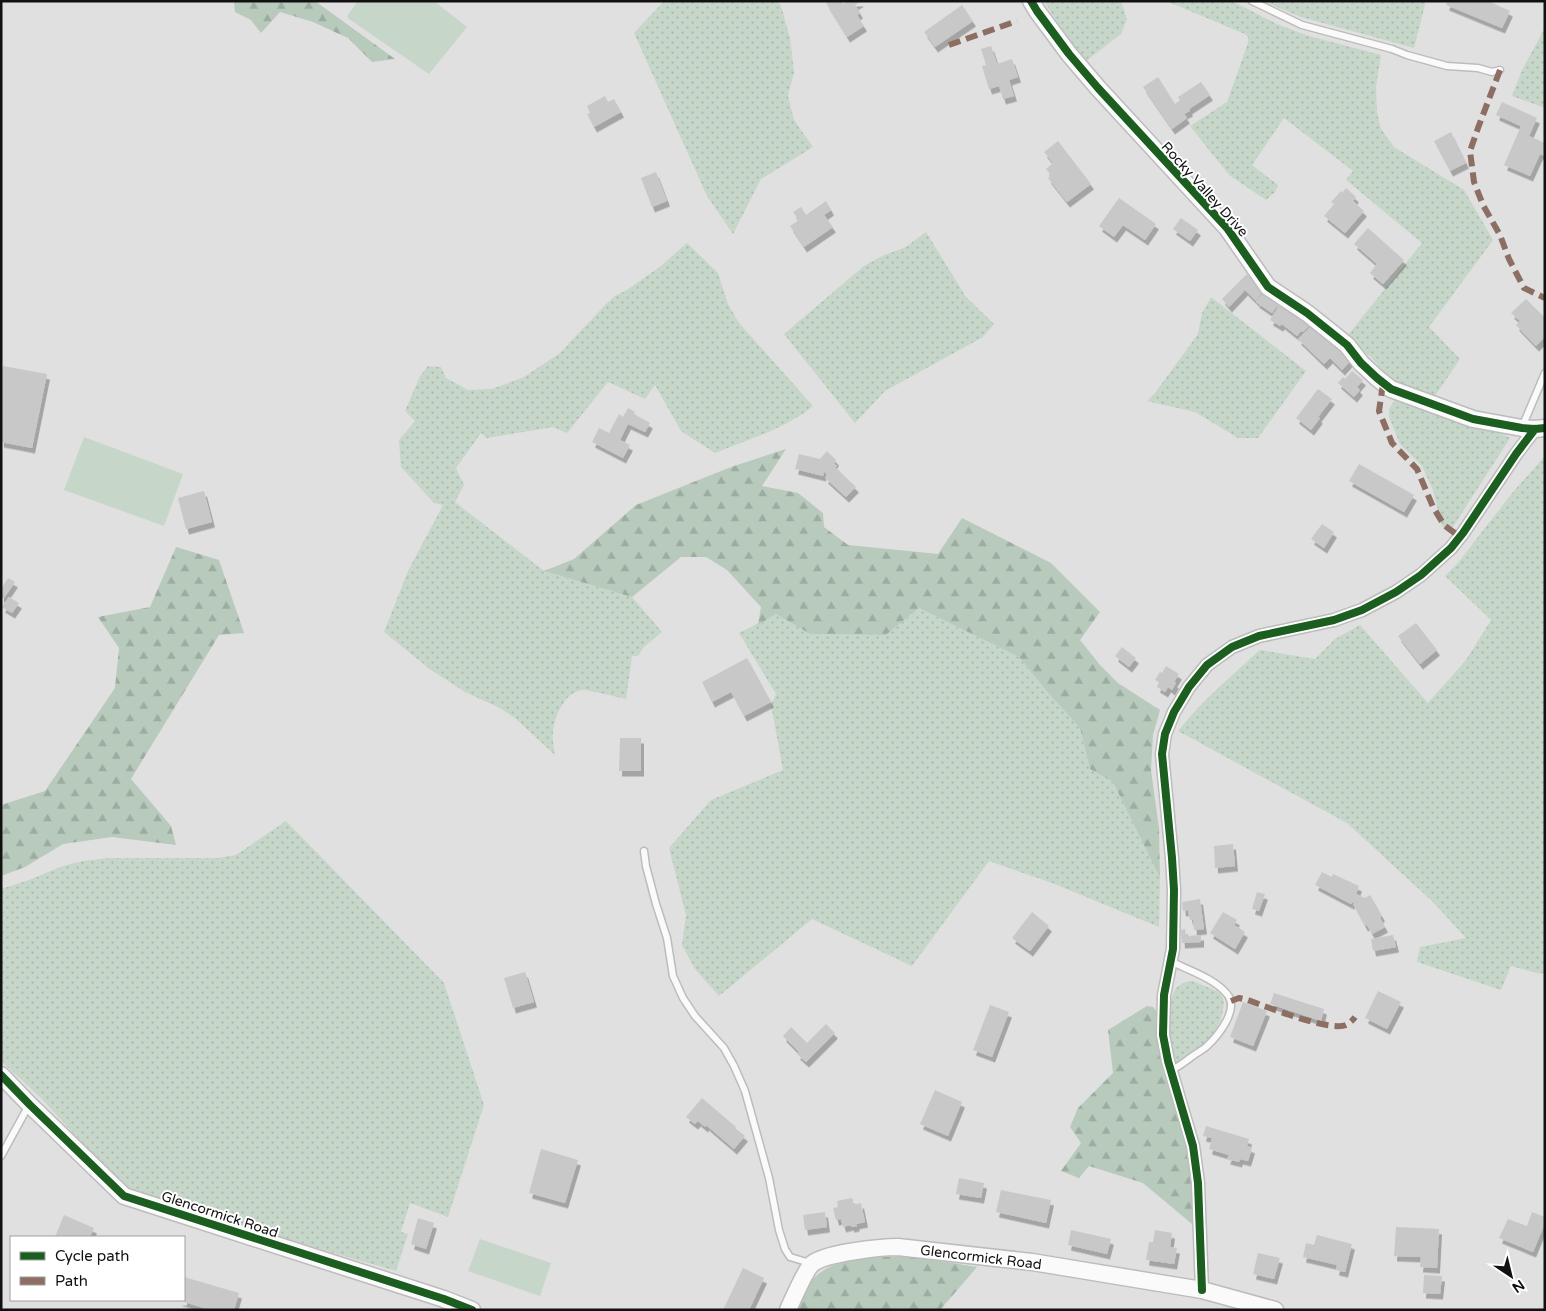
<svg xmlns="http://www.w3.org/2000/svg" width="1546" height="1311" viewBox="0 0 1546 1311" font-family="'Varela Round',sans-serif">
<defs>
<pattern id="grass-dots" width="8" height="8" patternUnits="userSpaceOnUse" patternTransform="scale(1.25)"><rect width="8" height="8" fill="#c6d6c9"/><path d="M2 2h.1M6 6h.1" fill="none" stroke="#a9b7ac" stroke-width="1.8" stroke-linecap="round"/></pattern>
<pattern id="forest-firs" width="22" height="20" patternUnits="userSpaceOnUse" patternTransform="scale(1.25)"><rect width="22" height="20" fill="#b8cabc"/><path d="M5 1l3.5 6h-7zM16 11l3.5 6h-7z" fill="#9daca1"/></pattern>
<filter id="shadow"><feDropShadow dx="3" dy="5.5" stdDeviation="0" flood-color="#0004"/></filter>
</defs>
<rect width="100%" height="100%" fill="#e0e0e0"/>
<!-- grass -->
<path fill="url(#grass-dots)" d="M 664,1 L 778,1 L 781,6 L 790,38 L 794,72 L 788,96 L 794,120 L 813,147 L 761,179 L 733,234 L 707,196 L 634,33 Z
M 1044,1 L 1121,1 L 1127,19 L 1121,34 L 1086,61 L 1059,25 Z
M 1232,1 L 1279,25 L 1309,36 L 1381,55 L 1376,87 L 1377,112 L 1381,129 L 1394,147 L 1464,190 L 1493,240 L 1429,327 L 1460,359 L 1433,399 L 1392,384 L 1380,373 L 1378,365 L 1371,357 L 1344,340 L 1422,243 L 1346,180 L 1353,171 L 1284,118 L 1252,165 L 1278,185 L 1275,192 L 1266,200 L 1229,175 L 1190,126 L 1227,102 L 1248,43 L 1248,37 L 1245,34 L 1166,1 Z
M 1263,1 L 1426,1 L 1414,48 L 1301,17 Z
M 1545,28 L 1545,108 L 1512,96 L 1522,70 Z
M 926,232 L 966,297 L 994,324 L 983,337 L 885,391 L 855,423 L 784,334 L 864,266 L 882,256 L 906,247 Z
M 687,243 L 718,273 L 728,304 L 739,323 L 813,406 C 787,428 747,440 715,453 L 681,431 L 655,385 L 645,399 L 608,382 L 567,433 L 553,427 L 487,438 L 481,433 L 456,468 L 464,485 L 455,502 L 544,571 L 632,597 L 662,632 L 644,647 L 638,656 L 632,656 L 626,699 C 615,697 592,690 583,690 C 565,691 554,717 553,732 C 552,739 554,748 555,755 L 515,718 L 498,707 L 465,692 L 431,670 L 384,632 L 408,571 L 443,505 L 434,503 L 401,467 L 399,440 L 415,421 L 405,411 L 420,376 L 428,366 L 441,367 L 446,378 L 468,390 L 492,389 L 524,377 L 560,353 L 605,305 L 615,296 L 627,290 L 661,266 Z
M 1211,297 L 1306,371 L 1258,438 L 1238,438 L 1195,412 L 1147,401 L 1155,393 L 1198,334 L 1202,313 Z
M 1396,398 L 1463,424 L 1502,434 L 1510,438 L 1449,533 L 1442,526 L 1433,490 L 1422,466 L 1400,444 L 1389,417 L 1389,409 Z
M 1545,456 L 1545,972 L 1541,974 L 1511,966 L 1501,990 L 1417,962 L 1420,947 L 1466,938 L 1433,902 L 1347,823 L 1178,731 C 1202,701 1231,676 1260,650 L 1315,659 L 1335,639 L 1360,625 L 1428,703 L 1466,660 L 1491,620 L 1445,576 L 1457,564 L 1513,492 Z
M 919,608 L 1019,657 L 1049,694 L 1080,728 L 1090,769 L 1113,782 L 1160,878 L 1159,927 L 1052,883 L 989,861 L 912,966 L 812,919 L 719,996 L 695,969 L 682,945 L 686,915 L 669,848 L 711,800 L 783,770 L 771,705 L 776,694 L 739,633 L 776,614 L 810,634 L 886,635 Z
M 286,821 L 444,983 L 484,1105 L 448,1217 L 410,1203 L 401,1232 L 408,1234 L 396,1271 L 150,1200 L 125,1186 L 106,1169 L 41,1098 L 1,1061 L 1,889 L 29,880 L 63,866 L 83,861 L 108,858 L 218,858 L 236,855 Z
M 1190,981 C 1198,982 1204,986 1212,989 C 1223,993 1225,999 1223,1010 C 1219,1037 1195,1048 1178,1067 C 1176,1063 1174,1059 1173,1056 C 1168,1042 1166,1005 1174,992 C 1177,985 1183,983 1190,981 Z"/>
<!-- forest -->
<path fill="url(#forest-firs)" d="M 232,1 L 315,1 L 395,59 L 372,62 L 348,38 L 313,22 L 280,12 L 261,33 L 251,20 L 235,12 L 234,2 Z
M 786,449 L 762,486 L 798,493 L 823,513 L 824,527 L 848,545 L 938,554 L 962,518 L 1051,563 L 1100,612 L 1080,640 L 1100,665 L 1118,683 L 1160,710 L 1153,735 L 1151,770 L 1159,828 L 1160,878 L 1113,782 L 1090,769 L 1080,728 L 1049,694 L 1019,657 L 919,608 L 886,635 L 810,634 L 776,614 L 758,625 L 761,607 L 727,570 L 706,557 L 681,557 L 632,597 L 544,571 L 574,559 L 636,505 L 731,467 Z
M 176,547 L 219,560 L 244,633 L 219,635 L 131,779 L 171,826 L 176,845 L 112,837 L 63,844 L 25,867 L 1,876 L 1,805 L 45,791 L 115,688 L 119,648 L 98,617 L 150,607 Z
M 1147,1006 L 1153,1007 L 1157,1012 L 1163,1071 L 1187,1147 L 1192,1183 L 1192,1224 L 1143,1183 L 1089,1166 L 1079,1178 L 1061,1171 L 1081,1143 L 1070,1127 L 1078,1108 L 1113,1073 L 1108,1030 Z
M 910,1256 L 977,1267 L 940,1310 L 796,1310 C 800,1302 803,1292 808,1285 C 830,1254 876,1258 910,1256 Z"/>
<!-- garden -->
<path fill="#c6d6c9" d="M 358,1 L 434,1 L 467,27 L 429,74 L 349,19 L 347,16 Z
M 84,437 L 183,474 L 164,526 L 64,490 Z
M 480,1239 L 551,1263 L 540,1296 L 468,1271 Z"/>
<!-- building -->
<path fill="#c8c8c8" filter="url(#shadow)" d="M 829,1 L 841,1 L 843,4 L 847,1 L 861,1 L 855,5 L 860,13 L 857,15 L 864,26 L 847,37 L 826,3 Z
M 1448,1 L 1488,1 L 1510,11 L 1502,28 L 1446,5 Z
M 962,5 L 973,21 L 935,47 L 924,32 Z
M 991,46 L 997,64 L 1012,59 L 1018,77 L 1009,80 L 1014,96 L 1003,99 L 999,86 L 989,89 L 982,66 L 986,65 L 981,49 Z
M 1158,77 L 1175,104 L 1180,100 L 1178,97 L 1201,82 L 1210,95 L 1189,109 L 1190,111 L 1184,114 L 1187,118 L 1172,129 L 1143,87 Z
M 605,96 L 608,102 L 614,99 L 621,112 L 594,127 L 587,114 L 590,113 L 587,106 Z
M 1502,102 L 1537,118 L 1529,136 L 1545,143 L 1545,156 L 1540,154 L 1530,176 L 1504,165 L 1521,126 L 1496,115 Z
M 1451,132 L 1466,163 L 1450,171 L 1434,141 Z
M 1058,141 L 1091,184 L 1067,202 L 1048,178 L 1051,175 L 1046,169 L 1053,163 L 1044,152 Z
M 656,172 L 667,201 L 652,207 L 641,178 Z
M 1346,188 L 1356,197 L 1353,201 L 1364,211 L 1345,233 L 1324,216 L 1334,204 L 1331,202 L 1341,191 L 1342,193 Z
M 1119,198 L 1156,224 L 1145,240 L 1123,225 L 1114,237 L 1099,226 Z
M 826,201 L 831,210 L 824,215 L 833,227 L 804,247 L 790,226 L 799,220 L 793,212 L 801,207 L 806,215 Z
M 1181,218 L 1198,230 L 1190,241 L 1173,229 Z
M 1368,228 L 1404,260 L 1383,284 L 1370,273 L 1377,264 L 1354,244 Z
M 1247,274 L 1262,292 L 1256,301 L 1245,290 L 1229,307 L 1222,299 Z
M 1263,293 L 1279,303 L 1272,313 L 1256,302 Z
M 1526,299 L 1545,318 L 1545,337 L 1536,346 L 1516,325 L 1520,321 L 1511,313 Z
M 1280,304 L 1311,324 L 1303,332 L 1301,331 L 1297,336 L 1282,324 L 1280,326 L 1270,320 Z
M 1313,324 L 1350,361 L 1342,370 L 1330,358 L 1324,364 L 1298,339 Z
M 3,366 L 47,374 L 32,448 L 1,442 L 1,376 Z
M 1352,371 L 1363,380 L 1357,387 L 1360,390 L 1354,397 L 1338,383 L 1343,377 L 1345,379 Z
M 1318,389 L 1332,399 L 1318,417 L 1320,418 L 1311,430 L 1296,418 Z
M 628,408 L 635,412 L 634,414 L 650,423 L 645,432 L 628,424 L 620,440 L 630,445 L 623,458 L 592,442 L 599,428 L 609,433 L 619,414 L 623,417 Z
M 827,451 L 836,460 L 834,464 L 837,466 L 835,467 L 856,487 L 846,497 L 825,478 L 827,475 L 824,471 L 823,476 L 795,469 L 799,454 L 820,459 Z
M 1359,464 L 1414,495 L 1404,512 L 1349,481 Z
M 204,491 L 212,522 L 186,529 L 178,498 Z
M 1322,524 L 1334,532 L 1324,548 L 1311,539 Z
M 8,578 L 15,582 L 4,598 L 1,597 L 1,589 Z
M 9,597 L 19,603 L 12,613 L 2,607 Z
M 1416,623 L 1437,650 L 1420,664 L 1398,636 Z
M 1122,647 L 1136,658 L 1129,667 L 1115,656 Z
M 747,658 L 771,702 L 744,716 L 731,692 L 712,702 L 702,682 Z
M 1166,666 L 1179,674 L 1174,682 L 1176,683 L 1172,690 L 1168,687 L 1165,692 L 1157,687 L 1159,682 L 1155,680 L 1160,672 L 1162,673 Z
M 620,738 L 641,738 L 641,771 L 619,771 Z
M 1233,844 L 1235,866 L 1215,868 L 1214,846 Z
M 1322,872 L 1332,877 L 1333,874 L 1359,886 L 1356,894 L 1365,898 L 1370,895 L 1382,916 L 1380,918 L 1385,927 L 1372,934 L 1367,925 L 1365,926 L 1353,904 L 1355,903 L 1353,902 L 1351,904 L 1315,885 Z
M 1257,892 L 1265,894 L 1259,911 L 1252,909 Z
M 1200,899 L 1204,929 L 1194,930 L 1193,920 L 1190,920 L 1188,910 L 1183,911 L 1182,902 Z
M 1032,912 L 1049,926 L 1030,951 L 1012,938 Z
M 1223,912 L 1237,920 L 1234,925 L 1245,932 L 1235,949 L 1210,933 Z
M 1185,929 L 1186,936 L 1201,935 L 1201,942 L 1182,943 L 1181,930 Z
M 1393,935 L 1396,947 L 1373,951 L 1371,939 Z
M 525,972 L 534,1002 L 513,1008 L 504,978 Z
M 1378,991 L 1401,1002 L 1387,1029 L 1365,1018 Z
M 1274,993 L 1324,1009 L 1321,1021 L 1270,1004 Z
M 1243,1002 L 1267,1011 L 1253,1046 L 1230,1037 Z
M 990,1005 L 1009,1012 L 992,1057 L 973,1050 Z
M 826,1024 L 835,1033 L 806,1062 L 797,1054 L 799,1052 L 783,1036 L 791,1027 L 807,1043 Z
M 935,1090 L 962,1102 L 948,1136 L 920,1124 Z
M 702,1098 L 736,1127 L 735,1128 L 745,1136 L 734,1149 L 706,1125 L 705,1127 L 698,1121 L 695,1124 L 686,1117 Z
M 1206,1126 L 1249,1139 L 1247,1146 L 1252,1148 L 1248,1161 L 1240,1159 L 1239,1162 L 1227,1159 L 1229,1155 L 1209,1149 L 1212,1138 L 1203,1136 Z
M 541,1149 L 578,1160 L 565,1203 L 529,1193 Z
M 959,1178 L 984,1183 L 981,1198 L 956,1194 Z
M 1001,1190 L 1051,1200 L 1046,1223 L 996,1212 Z
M 852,1198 L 854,1205 L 861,1203 L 865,1222 L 856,1224 L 857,1226 L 851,1227 L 851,1225 L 843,1227 L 841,1219 L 836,1220 L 833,1208 L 838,1207 L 837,1201 Z
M 825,1212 L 827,1227 L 805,1230 L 803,1215 Z
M 1532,1212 L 1545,1217 L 1545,1223 L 1533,1252 L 1499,1238 L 1508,1219 L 1527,1226 Z
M 64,1215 L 94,1228 L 90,1237 L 55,1237 Z
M 418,1218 L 434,1223 L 426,1249 L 411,1244 Z
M 1396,1227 L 1439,1229 L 1437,1268 L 1420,1267 L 1421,1257 L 1394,1256 Z
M 1071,1230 L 1111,1239 L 1107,1254 L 1068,1245 Z
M 1155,1230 L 1172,1233 L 1170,1247 L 1177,1248 L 1174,1264 L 1146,1260 L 1149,1242 L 1153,1242 Z
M 1317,1235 L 1352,1244 L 1345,1272 L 1336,1270 L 1337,1265 L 1303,1257 L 1306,1243 L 1314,1245 Z
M 1258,1253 L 1280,1258 L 1274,1279 L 1253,1274 Z
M 743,1268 L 764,1278 L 749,1310 L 723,1310 Z
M 1424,1275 L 1442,1276 L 1440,1294 L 1423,1293 Z
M 184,1277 L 239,1293 L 234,1310 L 210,1310 L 178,1300 L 184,1300 Z"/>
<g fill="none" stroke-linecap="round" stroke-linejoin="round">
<!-- service casing -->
<g stroke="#bcbcbc" stroke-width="9">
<path id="service" d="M 1252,1 L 1302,25 L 1392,49 L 1407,55 L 1447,66 L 1478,68 L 1492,72 L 1500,70
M 1522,427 L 1545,373
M 644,851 L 646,866 L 656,904 L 667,938 L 673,976 L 683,998 L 695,1016 L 724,1048 L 734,1066 L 745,1091 L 769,1178 L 779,1230 L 785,1249 L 790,1257 L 810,1263
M 1170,961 C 1188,970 1214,978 1227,994 C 1240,1009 1218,1036 1206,1047 C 1201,1051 1195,1054 1190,1058 C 1183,1063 1179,1067 1171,1070
M 1,1156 L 29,1105"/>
</g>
<!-- minor casing -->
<g stroke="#bcbcbc" stroke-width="15">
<path id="minor" d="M 1202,1290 L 1198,1183 L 1193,1146 L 1168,1061 L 1163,1035 L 1164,995 L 1173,949 L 1174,890 L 1172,858 L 1162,754 L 1165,734 L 1174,712 L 1189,687 L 1207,665 L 1232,647 L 1259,636 L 1334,620 L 1362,610 L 1396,592 L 1421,575 L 1451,548 L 1463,533 L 1516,454 L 1535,429"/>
</g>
<!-- tertiary casing -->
<g stroke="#bcbcbc" stroke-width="19">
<path id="tertiary" d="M 1031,1 L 1037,11 L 1069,54 L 1098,88 L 1227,228 L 1268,287 L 1307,313 L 1347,345 L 1361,363 L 1377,378 L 1391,389 L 1473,419 L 1522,428 L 1535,429 L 1545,428
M 1,1075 L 30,1105 L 124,1196 L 444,1299 L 472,1310
M 788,1310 C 793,1299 804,1273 811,1265 C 822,1253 882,1247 898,1247 L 1032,1262 L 1202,1290 L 1275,1310"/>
</g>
<!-- service -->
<use href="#service" stroke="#fafafa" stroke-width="6"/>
<!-- minor -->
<use href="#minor" stroke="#fafafa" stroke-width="12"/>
<!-- tertiary -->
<use href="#tertiary" stroke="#fafafa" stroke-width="16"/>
<!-- quiet -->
<path stroke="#8d6e63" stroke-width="6" stroke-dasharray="12 6" stroke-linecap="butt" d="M 949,45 L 1017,21
M 1500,70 L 1478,128 L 1470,151 L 1474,182 L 1483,205 L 1500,235 L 1509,259 L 1524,288 L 1545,298
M 1383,384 L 1379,411 L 1392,443 L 1417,469 L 1433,507 L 1444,525 L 1460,537
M 1231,1001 L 1239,998 L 1248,1000 C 1267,1007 1330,1032 1346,1025 C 1350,1023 1353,1020 1355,1017"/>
<!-- cycleway casing -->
<g stroke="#fff" stroke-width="11">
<path id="cycleway" d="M 1031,1 L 1037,11 L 1069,54 L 1098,88 L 1227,228 L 1268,287 L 1307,313 L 1347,345 L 1361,363 L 1377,378 L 1391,389 L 1473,419 L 1522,428 L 1535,429 L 1545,428
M 1,1075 L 30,1105 L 124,1196 L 444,1299 L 472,1310
M 1202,1290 L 1198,1183 L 1193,1146 L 1168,1061 L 1163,1035 L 1164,995 L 1173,949 L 1174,890 L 1172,858 L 1162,754 L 1165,734 L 1174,712 L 1189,687 L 1207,665 L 1232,647 L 1259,636 L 1334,620 L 1362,610 L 1396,592 L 1421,575 L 1451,548 L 1463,533 L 1516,454 L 1535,429"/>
</g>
<!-- cycleway -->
<use href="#cycleway" stroke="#1b5e20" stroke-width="8"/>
</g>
<g text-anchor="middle" stroke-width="4" stroke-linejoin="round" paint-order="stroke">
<!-- street labels -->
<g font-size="14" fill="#111" stroke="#fff">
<text transform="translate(1205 189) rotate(48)" y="5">Rocky Valley Drive</text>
<text transform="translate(220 1214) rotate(18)" y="5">Glencormick Road</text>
<text transform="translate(981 1257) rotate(7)" y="5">Glencormick Road</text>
</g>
</g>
<!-- border -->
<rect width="1546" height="1311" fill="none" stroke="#111111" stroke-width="5"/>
<!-- legend -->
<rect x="10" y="1236" width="175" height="65" fill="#ffffff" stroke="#a0a0a0"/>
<rect x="20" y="1252" width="25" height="8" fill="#1b5e20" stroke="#a0a0a0"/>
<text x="55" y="1261" font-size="15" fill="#111111">Cycle path</text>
<rect x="20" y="1277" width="25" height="8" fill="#8d6e63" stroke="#a0a0a0"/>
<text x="55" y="1286" font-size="15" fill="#111111">Path</text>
<!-- north arrow -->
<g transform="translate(1511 1276) rotate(145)" stroke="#ffffff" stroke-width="4" paint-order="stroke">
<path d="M0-4L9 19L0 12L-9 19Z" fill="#111111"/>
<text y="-8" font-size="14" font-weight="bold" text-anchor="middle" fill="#111111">N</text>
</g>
</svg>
